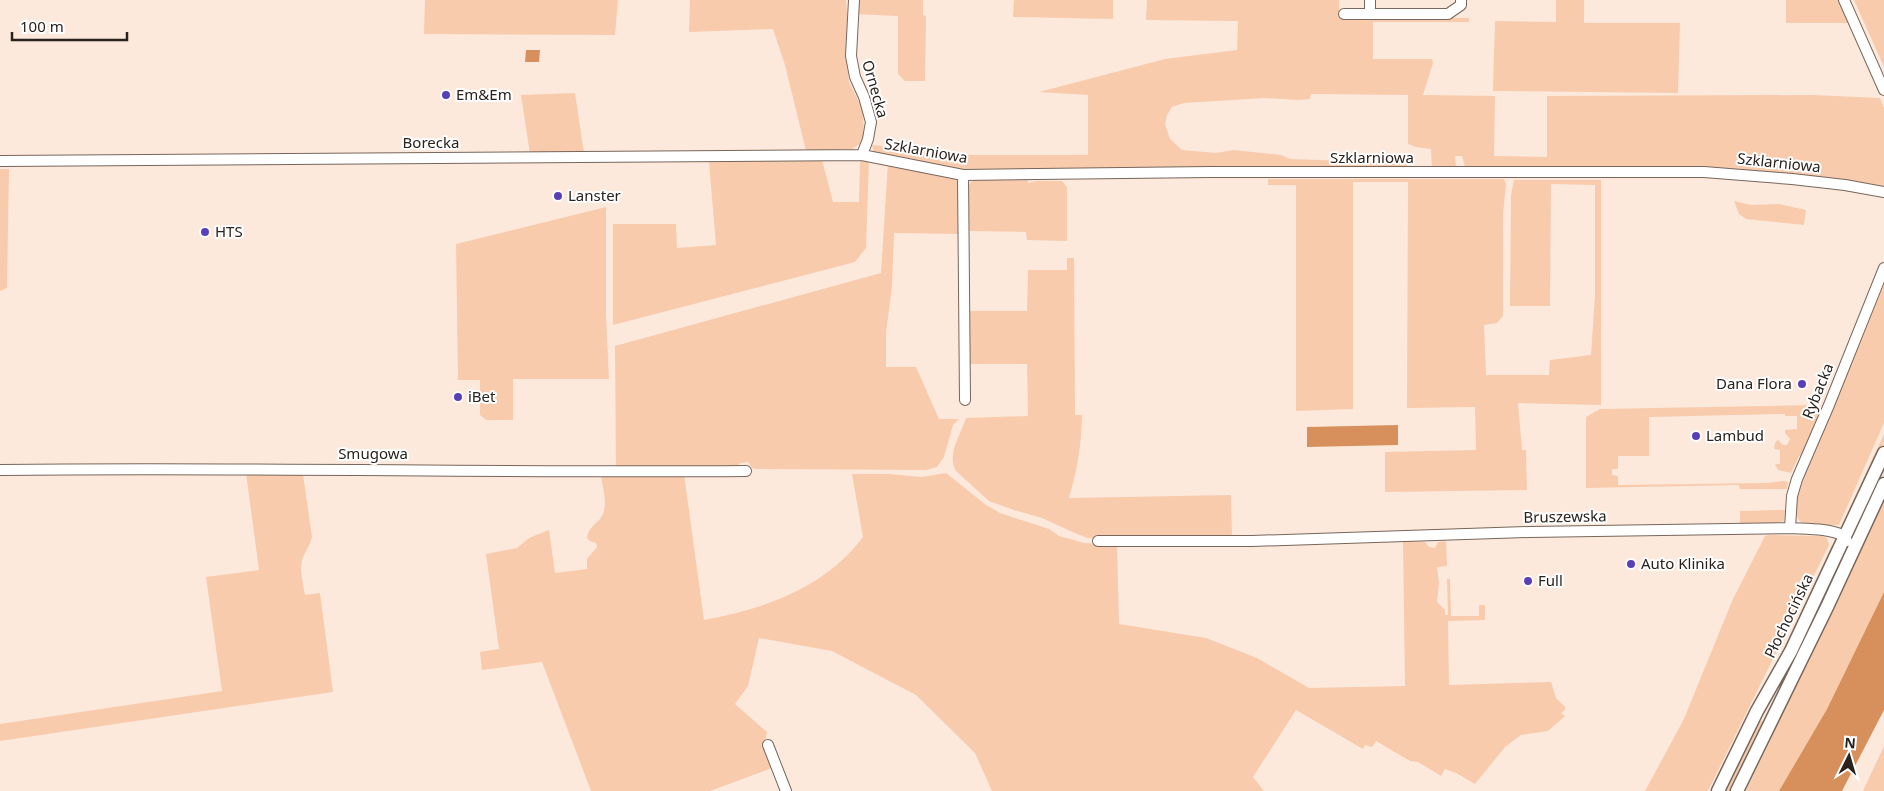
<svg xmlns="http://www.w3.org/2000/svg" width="1884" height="791" viewBox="0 0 1884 791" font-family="'Noto Sans',sans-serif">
<rect width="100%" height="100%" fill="#fce9dc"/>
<!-- green -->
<path fill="#f8cbac" d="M 425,0 L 618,0 L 615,35 L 424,34 Z
M 690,0 L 846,0 L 848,23 L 846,55 L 849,82 L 863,110 L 864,141 L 852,149 L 806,151 L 785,65 L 773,29 L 689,32 Z
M 856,0 L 923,0 L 923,15 L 926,16 L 925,81 L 905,81 L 898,74 L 898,16 L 855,14 Z
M 1014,0 L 1113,0 L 1113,19 L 1013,17 Z
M 1147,0 L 1339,0 L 1339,17 L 1469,18 L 1469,22 L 1373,22 L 1373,59 L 1432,59 L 1433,63 L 1423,95 L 1495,96 L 1494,156 L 1547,157 L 1547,96 L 1813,95 L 1880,98 L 1884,108 L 1884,190 L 1805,175 L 1696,168 L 1469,168 L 1465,167 L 1462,156 L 1455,156 L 1456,166 L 1454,169 L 1432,169 L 1431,149 L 1416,147 L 1408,144 L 1408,95 L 1311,94 L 1310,99 L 1298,100 L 1265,98 L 1184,103 L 1172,107 L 1167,115 L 1165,124 L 1170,139 L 1182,150 L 1216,153 L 1233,150 L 1281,155 L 1290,159 L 1407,163 L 1407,169 L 969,171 L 945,169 L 874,152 L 872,145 L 970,155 L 1088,155 L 1088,95 L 1039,92 L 1165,59 L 1237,50 L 1238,21 L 1146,20 Z
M 1556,0 L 1584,0 L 1584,23 L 1680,23 L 1678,93 L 1493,91 L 1495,21 L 1556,22 Z
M 1786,0 L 1839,0 L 1849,23 L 1786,23 Z
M 1854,0 L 1884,0 L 1884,67 Z
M 575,93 L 584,153 L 530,154 L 521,95 Z
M 860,159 L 869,159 L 866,248 L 855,262 L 613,325 L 613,224 L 676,224 L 677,248 L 716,245 L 709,162 L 822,160 L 833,202 L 859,202 Z
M 888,162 L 958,180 L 959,234 L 894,233 L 892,286 L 886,333 L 886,367 L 916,367 L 939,419 L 959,419 L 953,425 L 944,457 L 937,467 L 926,470 L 756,469 L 752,468 L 748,462 L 740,463 L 737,467 L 616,466 L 615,346 L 881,273 Z
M 0,169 L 9,169 L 7,288 L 0,291 Z
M 979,178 L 1028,178 L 1028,183 L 1036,181 L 1062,181 L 1067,187 L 1067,241 L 1027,240 L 1026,232 L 968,231 L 968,187 L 971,182 Z
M 1268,179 L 1504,179 L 1506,184 L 1503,214 L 1503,316 L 1497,323 L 1484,325 L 1486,375 L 1549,375 L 1550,360 L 1591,355 L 1595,296 L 1595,185 L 1551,184 L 1550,306 L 1510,306 L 1511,195 L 1514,180 L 1601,180 L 1601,405 L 1518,403 L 1522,450 L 1526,450 L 1527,490 L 1385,492 L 1385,452 L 1476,450 L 1475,407 L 1407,408 L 1408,182 L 1353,182 L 1353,409 L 1296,411 L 1296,185 L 1268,185 Z
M 1734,201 L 1751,205 L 1779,204 L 1806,210 L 1804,225 L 1746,219 L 1739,214 Z
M 606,207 L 606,314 L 609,379 L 513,379 L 513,420 L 486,420 L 480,415 L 480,380 L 458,380 L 456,244 Z
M 1067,258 L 1074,258 L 1075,415 L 1082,415 C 1081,448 1078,467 1069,498 L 1231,495 L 1232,536 L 1088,538 L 1077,534 L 1042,518 L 1014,510 L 989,501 L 956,471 C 946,455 961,434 966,418 L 1028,416 L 1027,364 L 968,364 L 968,311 L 1027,311 L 1028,270 L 1067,270 Z
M 1884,278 L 1884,423 L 1839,525 L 1831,525 L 1830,527 C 1822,525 1814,526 1806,524 C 1791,521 1796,499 1798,488 Z
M 1817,405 L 1822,410 L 1804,452 L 1801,456 L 1799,456 L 1791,473 L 1778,470 L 1775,464 L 1780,464 L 1780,450 L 1774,449 L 1775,443 L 1778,440 L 1783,445 L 1787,445 L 1790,439 L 1785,433 L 1785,430 L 1797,429 L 1797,416 L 1785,416 L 1785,414 L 1649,417 L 1649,456 L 1618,456 L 1618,469 L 1612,469 L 1612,475 L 1618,476 L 1618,485 L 1767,483 L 1783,481 L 1788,482 L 1787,489 L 1740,489 L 1739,485 L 1586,488 L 1586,417 L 1600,409 Z
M 1884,434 L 1884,442 L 1847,521 L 1841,527 Z
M 246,473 L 303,474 L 312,537 C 310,545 307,549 304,555 C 298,566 303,583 305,595 L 320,593 L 333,692 L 0,741 L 0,724 L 222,691 L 206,577 L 259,570 Z
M 946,473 L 986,505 L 1000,513 L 1049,529 L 1059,536 L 1084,543 L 1117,545 L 1119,624 L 1206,638 L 1257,658 L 1309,688 L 1405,686 L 1403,541 L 1425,542 L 1429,547 L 1435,548 L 1438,542 L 1446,541 L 1447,566 L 1437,567 L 1439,583 L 1437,602 L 1445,610 L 1445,615 L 1448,615 L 1447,579 L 1450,579 L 1451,616 L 1479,616 L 1479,605 L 1485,605 L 1485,620 L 1448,621 L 1449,685 L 1551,682 L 1556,698 L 1565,707 L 1565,710 L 1561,713 L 1565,716 L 1548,731 L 1521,735 L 1505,747 L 1475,784 L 1456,773 L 1445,769 L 1441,776 L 1418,762 L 1410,761 L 1376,741 L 1372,747 L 1365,745 L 1363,749 L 1296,710 L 1253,777 L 1264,791 L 992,791 L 975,753 L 916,695 L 832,651 L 759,638 L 748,686 L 735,704 L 767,732 L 764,747 L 772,768 L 710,791 L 591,791 L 542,662 L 482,670 L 480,652 L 499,649 L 486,554 L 517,548 L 529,538 L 549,530 L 555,573 L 587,569 L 587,559 L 597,547 L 596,543 L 590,541 L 587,538 C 588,529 594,525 600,519 C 609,508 603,489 601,476 L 684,474 L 704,620 C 764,609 825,588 863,537 L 852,474 L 889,474 L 922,477 Z
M 1884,500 L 1884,592 L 1827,709 L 1779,791 L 1746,791 L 1771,739 L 1789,695 Z
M 1785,510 L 1784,521 L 1775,523 L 1775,525 L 1740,526 L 1740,511 Z
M 1769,535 L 1822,536 L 1827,538 L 1829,545 L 1708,791 L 1645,791 L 1684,719 L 1732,601 L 1765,536 Z
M 1832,545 L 1833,548 L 1787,649 L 1713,791 L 1711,791 L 1747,717 L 1782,653 Z
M 1759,720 L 1764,722 L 1732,791 L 1723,791 Z
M 1884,746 L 1884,791 L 1863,791 Z"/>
<!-- water -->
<path fill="#d7905b" d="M 526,50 L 540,50 L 539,62 L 525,62 Z
M 1398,425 L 1398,445 L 1307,447 L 1307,427 Z
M 1884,592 L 1884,710 L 1842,791 L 1779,791 L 1827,709 Z"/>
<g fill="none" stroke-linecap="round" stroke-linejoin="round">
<!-- minor casing -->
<g stroke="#77665b" stroke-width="12">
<path id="minor" d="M 854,0 L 851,56 L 855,77 L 864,97 L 871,122 L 868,139 L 862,155
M 1844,0 L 1884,90
M 1344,14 L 1448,14 L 1461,5 L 1461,0
M 1370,14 L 1370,0
M 0,161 L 862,155 L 963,175 L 1210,172 L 1704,172 L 1792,179 L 1845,185 L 1884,192
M 963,175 L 965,400
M 0,470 C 249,467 498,473 746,471
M 1790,528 L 1792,496 L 1797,479 L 1829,405 L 1884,268
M 1098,541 L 1252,541 L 1529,532 L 1790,528 C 1808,529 1828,528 1845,536 L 1847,541
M 768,745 L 786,791"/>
</g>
<!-- major casing -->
<g stroke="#77665b" stroke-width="15">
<path id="major" d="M 1718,791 L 1757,711 L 1791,651 L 1884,453
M 1737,791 L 1827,607 L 1884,484"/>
</g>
<!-- minor -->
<use href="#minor" stroke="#fff" stroke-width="10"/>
<!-- major -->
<use href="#major" stroke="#fff" stroke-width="12"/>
</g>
<!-- markers -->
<g fill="#593fb7" stroke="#fff" stroke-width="2">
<circle cx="446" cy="95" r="5"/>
<circle cx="558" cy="196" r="5"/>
<circle cx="205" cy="232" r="5"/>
<circle cx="1802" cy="384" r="5"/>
<circle cx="458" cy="397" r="5"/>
<circle cx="1696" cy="436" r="5"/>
<circle cx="1631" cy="564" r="5"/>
<circle cx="1528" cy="581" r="5"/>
</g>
<g text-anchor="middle" stroke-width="4" stroke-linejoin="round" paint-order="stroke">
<!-- street labels -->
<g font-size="15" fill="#29221d" stroke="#fff">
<text transform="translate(875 89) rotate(74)" y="5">Ornecka</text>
<text x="431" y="148">Borecka</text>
<text transform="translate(926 151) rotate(10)" y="5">Szklarniowa</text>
<text x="1372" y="163">Szklarniowa</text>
<text transform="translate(1779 163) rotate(6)" y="5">Szklarniowa</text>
<text transform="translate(1818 391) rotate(-68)" y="5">Rybacka</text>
<text x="373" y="459">Smugowa</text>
<text transform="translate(1565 517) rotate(-1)" y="5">Bruszewska</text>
<text transform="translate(1789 616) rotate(-64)" y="5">Płochocińska</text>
</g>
<!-- poi labels -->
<g font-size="15" fill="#29221d" stroke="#fff" text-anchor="start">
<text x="456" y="100">Em&amp;Em</text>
<text x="568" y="201">Lanster</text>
<text x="215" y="237">HTS</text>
<text x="1792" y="389" text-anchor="end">Dana Flora</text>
<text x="468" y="402">iBet</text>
<text x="1706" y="441">Lambud</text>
<text x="1641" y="569">Auto Klinika</text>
<text x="1538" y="586">Full</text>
</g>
</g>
<!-- north arrow -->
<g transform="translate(1849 756) rotate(5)" stroke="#ffffff" stroke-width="4" paint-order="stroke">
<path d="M0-4L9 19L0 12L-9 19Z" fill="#29221d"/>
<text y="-8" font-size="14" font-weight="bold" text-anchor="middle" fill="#29221d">N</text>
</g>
<!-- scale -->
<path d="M12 32v8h115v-8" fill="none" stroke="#29221d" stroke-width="2.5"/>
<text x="20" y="32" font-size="15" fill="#29221d" stroke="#ffffff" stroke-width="4" paint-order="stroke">100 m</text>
</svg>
